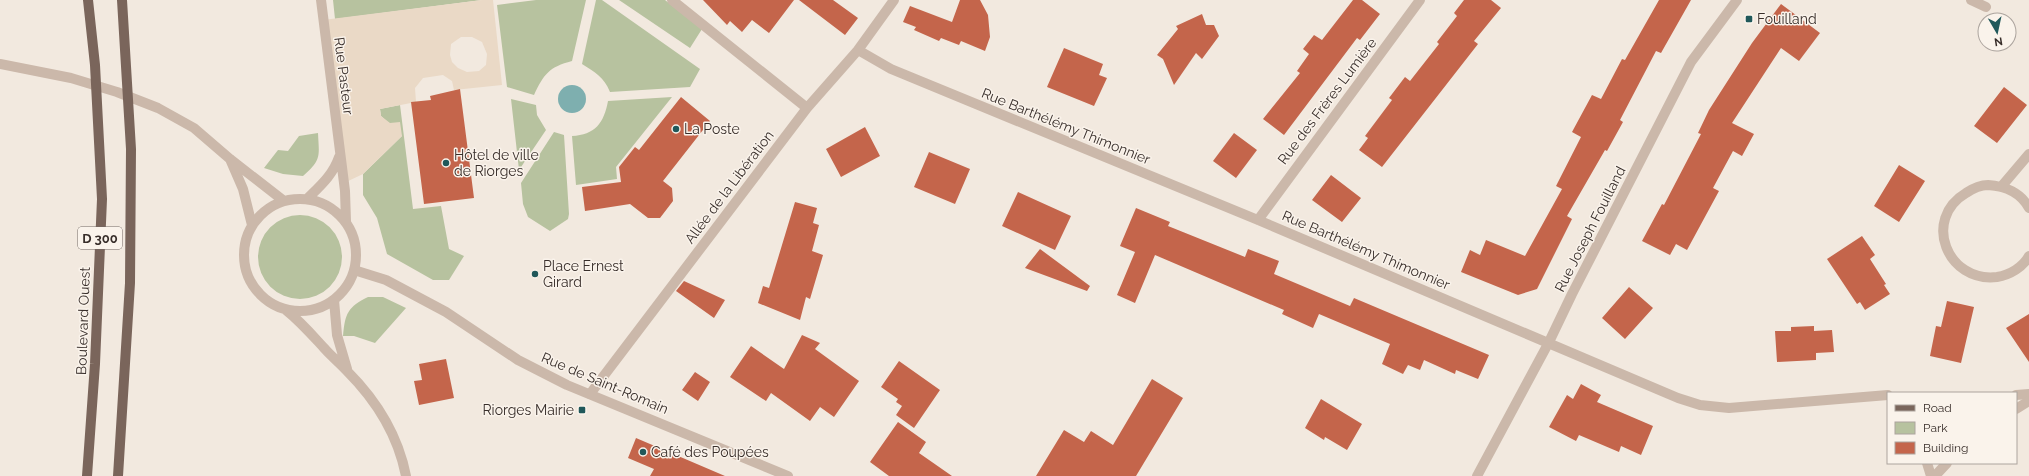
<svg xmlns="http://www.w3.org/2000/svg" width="2029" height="476" viewBox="0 0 2029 476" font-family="Raleway,sans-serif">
<rect width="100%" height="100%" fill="#f2e9df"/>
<!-- green -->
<path fill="#b7c29f" d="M 333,0 L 482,0 L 335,19 Z
M 536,0 L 586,0 L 572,61 C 549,67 544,74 534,95 L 507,87 L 497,5 Z
M 596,0 L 602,0 L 700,69 L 690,87 L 610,92 C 604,77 595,72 582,64 Z
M 619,0 L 665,0 L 702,29 L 690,48 Z
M 672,97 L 616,167 L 617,179 L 576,185 L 572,136 C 595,135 604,123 608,101 Z
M 511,99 L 536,105 L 537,115 L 546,130 L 519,170 Z
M 400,105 L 413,209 L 441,206 L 449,249 L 464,256 L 449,280 L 433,280 L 387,254 L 377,218 L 363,195 L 363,174 L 402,136 L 381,116 L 380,109 Z
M 554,132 L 564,135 L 569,214 L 568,219 L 550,231 L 528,217 L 523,204 L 521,183 Z
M 318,133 C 319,156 322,160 303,176 L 283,174 L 264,168 L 278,150 L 288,151 L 299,136 Z
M258 257a42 42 0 1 1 84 0a42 42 0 1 1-84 0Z
M 368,297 L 383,297 L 406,308 L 375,343 L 354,336 L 343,336 C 345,313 348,307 368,297 Z"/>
<!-- plaza -->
<path fill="#ead9c6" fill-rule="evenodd" d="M 482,0 L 493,0 L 502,85 L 454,90 L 452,81 L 443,75 L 423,78 L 415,88 L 416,102 L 380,109 L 381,116 L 390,123 L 400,122 L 402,136 L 363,174 L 344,183 L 323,20 ZM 461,37 L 472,37 L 482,42 L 487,54 L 486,65 L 479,71 L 467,72 L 458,68 L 452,62 L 450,55 L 451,44 Z"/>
<!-- water -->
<path fill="#7eafaf" d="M558 99a14 14 0 1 1 28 0a14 14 0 1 1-28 0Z"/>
<!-- building -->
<path fill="#c4654b" d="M 703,0 L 794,0 L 769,33 L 752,20 L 742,32 L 730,21 L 727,25 Z
M 799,0 L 833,0 L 858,18 L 845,35 Z
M 960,0 L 980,0 L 988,15 L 990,37 L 985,51 L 961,41 L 959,45 L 941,38 L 939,41 L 914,30 L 916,27 L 903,22 L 910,6 L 952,22 Z
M 1353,0 L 1362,0 L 1380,14 L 1360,40 L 1357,38 L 1284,135 L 1263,119 L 1300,73 L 1297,71 L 1309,54 L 1303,49 L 1314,35 L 1322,40 Z
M 1464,0 L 1491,0 L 1501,8 L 1474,41 L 1478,44 L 1382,167 L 1359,150 L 1368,138 L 1365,136 L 1392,100 L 1389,98 L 1405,77 L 1410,81 L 1439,44 L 1437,42 L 1457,16 L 1454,13 Z
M 1659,0 L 1691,0 L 1661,53 L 1656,51 L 1620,120 L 1623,122 L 1607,151 L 1605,150 L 1567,216 L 1572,219 L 1537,289 L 1518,295 L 1461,272 L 1470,250 L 1480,255 L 1486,240 L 1525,256 L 1562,189 L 1556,186 L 1581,137 L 1572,132 L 1592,95 L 1601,99 L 1622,59 L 1625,60 Z
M 1781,4 L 1820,33 L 1799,61 L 1781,48 L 1732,123 L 1754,134 L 1742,156 L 1733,151 L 1713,188 L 1719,191 L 1687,250 L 1676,244 L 1670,255 L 1642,241 L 1662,204 L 1664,205 L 1701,134 L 1698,133 L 1709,110 L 1752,43 Z
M 1202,14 L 1206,25 L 1214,25 L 1219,36 L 1202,59 L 1196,53 L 1174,85 L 1163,59 L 1157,55 L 1178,29 L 1176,26 Z
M 1064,48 L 1103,64 L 1099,75 L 1107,78 L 1094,106 L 1047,87 Z
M 2004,87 L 2027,105 L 1997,143 L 1974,126 Z
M 460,89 L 474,198 L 424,204 L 411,102 L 431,100 L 430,96 Z
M 681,97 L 710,121 L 663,181 L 672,188 L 673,201 L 660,218 L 648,218 L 630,204 L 585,211 L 582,187 L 621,182 L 619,167 L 635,147 L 639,150 Z
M 865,127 L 880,156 L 841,177 L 826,149 Z
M 1234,133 L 1257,150 L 1236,178 L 1213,161 Z
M 929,152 L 970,169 L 955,204 L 914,187 Z
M 1899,165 L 1925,181 L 1899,222 L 1874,206 Z
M 1331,175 L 1361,198 L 1342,222 L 1312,200 Z
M 1018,192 L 1071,216 L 1055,250 L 1002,226 Z
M 795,202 L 817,208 L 813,223 L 819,225 L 812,251 L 823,255 L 810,299 L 806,297 L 800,320 L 758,303 L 763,286 L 769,288 Z
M 1136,208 L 1170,222 L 1168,226 L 1245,257 L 1248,249 L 1279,261 L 1274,274 L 1350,306 L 1354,298 L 1489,355 L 1478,379 L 1456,370 L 1455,374 L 1424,360 L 1420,370 L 1408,365 L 1403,374 L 1382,364 L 1390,344 L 1319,314 L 1313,328 L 1282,314 L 1284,310 L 1155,255 L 1135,303 L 1117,295 L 1135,252 L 1120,246 Z
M 1862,236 L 1875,255 L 1870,259 L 1886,284 L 1884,285 L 1890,294 L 1865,310 L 1860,302 L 1857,304 L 1827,259 Z
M 1040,249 L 1090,286 L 1087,291 L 1025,268 Z
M 684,281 L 725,300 L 714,318 L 676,291 Z
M 1629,287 L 1653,308 L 1625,339 L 1602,318 Z
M 1947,301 L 1974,307 L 1961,363 L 1930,356 L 1936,326 L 1941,327 Z
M 2029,314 L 2029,362 L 2006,328 Z
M 1814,326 L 1814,331 L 1832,330 L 1834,352 L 1816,353 L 1816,360 L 1777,362 L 1775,331 L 1791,331 L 1791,327 Z
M 802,335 L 820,343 L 815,349 L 859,381 L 834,417 L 820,407 L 810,421 L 771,393 L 766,401 L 730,377 L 751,346 L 784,369 Z
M 446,359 L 454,398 L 419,405 L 414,381 L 422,380 L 419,364 Z
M 899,361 L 940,390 L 914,428 L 896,415 L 902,406 L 896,402 L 898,399 L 881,387 Z
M 695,372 L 710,382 L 698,401 L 682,390 Z
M 1152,379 L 1183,398 L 1136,476 L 1036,476 L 1064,430 L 1084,442 L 1091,431 L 1113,445 Z
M 1581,384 L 1601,395 L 1597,402 L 1653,426 L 1641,455 L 1621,446 L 1619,452 L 1579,435 L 1576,441 L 1549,427 L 1567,395 L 1573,399 Z
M 1321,399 L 1362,424 L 1347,450 L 1325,437 L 1324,440 L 1305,428 Z
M 898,422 L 926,442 L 919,453 L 952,476 L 889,476 L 870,462 Z
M 636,438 L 725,476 L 650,476 L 654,469 L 628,458 Z"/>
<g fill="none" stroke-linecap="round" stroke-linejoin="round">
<!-- minor -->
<path stroke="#cbb8aa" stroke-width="10" d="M 672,0 L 807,108
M 1971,0 L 1986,7
M 858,50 L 891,69 L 1258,220 L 1678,398 L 1700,405 L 1729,408 L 1888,395
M 2001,187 L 2029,154
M 2029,208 C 2021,193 2005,186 1988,185 C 1981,185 1972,189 1966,193 C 1922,219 1947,283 1997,277 C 2010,275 2023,267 2029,256
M 1258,220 L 1420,0
M 590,394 L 807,108 L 858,50 L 894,0
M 2016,395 L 2029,394
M 1927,463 L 1931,476
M 1477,476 L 1549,342 L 1572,294 L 1691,62 L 1737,0"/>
<!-- tertiary -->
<path stroke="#cbb8aa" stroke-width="10" d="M 321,0 L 345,191 L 346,222
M 0,64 L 71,78 L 117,92 L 158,108 L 194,128 L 230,159 L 284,201
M 230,159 L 243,189 L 252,225
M244 255a56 56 0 1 1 112 0a56 56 0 1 1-112 0Z
M 307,199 C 320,186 333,175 339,157
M 354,270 L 386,280 L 446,312 L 518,360 L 567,385 L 788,476
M 334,300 L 337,335 L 347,369
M 286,310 C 301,322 312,335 325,349 C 332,357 340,363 347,371 C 376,400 398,435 406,476
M 2016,409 L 2029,401
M 1935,476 L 1947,463"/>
<!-- primary -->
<path stroke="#7a655b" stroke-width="10" d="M 87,476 L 95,364 L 102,199 L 95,65 L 88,0
M 118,476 L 130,283 L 131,149 L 122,0"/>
</g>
<!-- markers -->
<g fill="#20585a" stroke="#faf3eb" stroke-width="1.5">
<rect x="1745" y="15" width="8" height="8" rx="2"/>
<circle cx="676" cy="129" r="4"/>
<circle cx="446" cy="163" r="4"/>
<circle cx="535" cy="274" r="4"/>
<rect x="578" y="406" width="8" height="8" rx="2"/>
<circle cx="643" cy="452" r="4"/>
</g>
<g text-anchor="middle" stroke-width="3" stroke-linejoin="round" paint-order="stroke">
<!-- shield labels -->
<rect fill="#faf3eb" stroke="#726964" stroke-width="1" x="78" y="227" width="44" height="22" rx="3"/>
<g font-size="13" font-weight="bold" fill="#382e2a">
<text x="100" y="243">D 300</text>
</g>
<!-- poi labels -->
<g font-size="14" fill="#382e2a" stroke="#faf3eb" text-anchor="start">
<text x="1757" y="24">Fouilland</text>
<text x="684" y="134">La Poste</text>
<text x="454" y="160">Hôtel de ville<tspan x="454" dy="16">de Riorges</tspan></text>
<text x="543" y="271">Place Ernest<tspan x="543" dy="16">Girard</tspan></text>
<text x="574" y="415" text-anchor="end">Riorges Mairie</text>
<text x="651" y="457">Café des Poupées</text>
</g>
<!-- street labels -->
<g font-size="14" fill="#382e2a" stroke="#faf3eb">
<text transform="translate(344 76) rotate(83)" y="5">Rue Pasteur</text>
<text transform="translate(1327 101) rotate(-53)" y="5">Rue des Frères Lumière</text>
<text transform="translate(1066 126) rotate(22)" y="5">Rue Barthélémy Thimonnier</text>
<text transform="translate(729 187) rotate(-53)" y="5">Allée de la Libération</text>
<text transform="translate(1590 229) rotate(-63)" y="5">Rue Joseph Fouilland</text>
<text transform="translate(1366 250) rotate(23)" y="5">Rue Barthélémy Thimonnier</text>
<text transform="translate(83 321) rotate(-88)" y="5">Boulevard Ouest</text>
<text transform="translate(605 383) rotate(23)" y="5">Rue de Saint-Romain</text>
</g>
</g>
<!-- legend -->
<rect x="1887" y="392" width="130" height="72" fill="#faf3eb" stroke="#aca49e"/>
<rect x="1895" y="405" width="20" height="6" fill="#7a655b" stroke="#aca49e"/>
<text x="1923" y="412" font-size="12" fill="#382e2a">Road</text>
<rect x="1895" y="422" width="20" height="12" fill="#b7c29f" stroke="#aca49e"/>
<text x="1923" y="432" font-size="12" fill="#382e2a">Park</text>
<rect x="1895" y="442" width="20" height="12" fill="#c4654b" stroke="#aca49e"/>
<text x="1923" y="452" font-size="12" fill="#382e2a">Building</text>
<!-- north arrow -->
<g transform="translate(1997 32) rotate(171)"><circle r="19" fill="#faf3eb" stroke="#aca49e"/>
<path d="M0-3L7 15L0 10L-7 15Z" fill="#20585a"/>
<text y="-6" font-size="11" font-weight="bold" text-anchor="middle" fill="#382e2a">N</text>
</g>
</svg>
